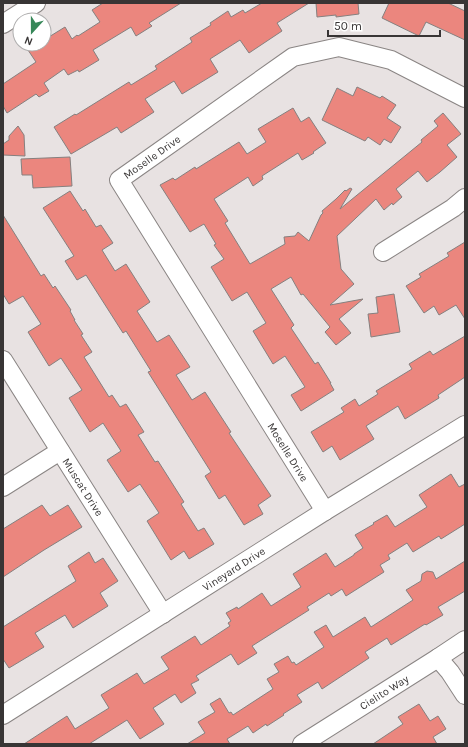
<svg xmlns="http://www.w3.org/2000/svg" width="468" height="747" viewBox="0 0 468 747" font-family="Karla,sans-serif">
<rect width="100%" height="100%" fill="#e8e2e2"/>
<!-- building -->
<path fill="#eb867e" stroke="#85807f" d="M 103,3 L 181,3 L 149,23 L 152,26 L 136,36 L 131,27 L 93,50 L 99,60 L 79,72 L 78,70 L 68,75 L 64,69 L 44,83 L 49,91 L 39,97 L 36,94 L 7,113 L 3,106 L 3,84 L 36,62 L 28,50 L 37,44 L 44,44 L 44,40 L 65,27 L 72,39 L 77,35 L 78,36 L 100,22 L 92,10 Z
M 262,3 L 309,3 L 277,23 L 282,31 L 249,53 L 240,40 L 210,59 L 218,72 L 182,94 L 174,81 L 145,99 L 154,112 L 121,133 L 117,127 L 71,154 L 54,127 L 75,114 L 76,115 L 129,82 L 131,85 L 157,69 L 155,66 L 192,42 L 190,38 L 211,25 L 210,23 L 228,11 L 231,17 L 243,10 L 245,13 Z
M 316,3 L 358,3 L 359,14 L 336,17 L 336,15 L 317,17 Z
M 389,3 L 448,3 L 465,11 L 465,40 L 426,22 L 419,36 L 382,18 Z
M 357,87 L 380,98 L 382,96 L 396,105 L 387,118 L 401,127 L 391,143 L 384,139 L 380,145 L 368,137 L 365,141 L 322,120 L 337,88 L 353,96 Z
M 293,108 L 301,122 L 309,117 L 326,143 L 313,152 L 314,153 L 302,160 L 298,153 L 262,176 L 263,179 L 253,186 L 248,177 L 214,199 L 228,221 L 225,223 L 250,264 L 285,244 L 284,237 L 295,236 L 298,232 L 309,241 L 321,215 L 323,213 L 322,211 L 336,199 L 345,190 L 346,191 L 350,188 L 352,189 L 340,209 L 422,142 L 421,140 L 438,126 L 434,121 L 443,113 L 461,134 L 447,145 L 457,157 L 440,172 L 427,182 L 418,171 L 396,189 L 402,197 L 393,205 L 392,203 L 384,210 L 376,199 L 337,236 L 341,269 L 354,284 L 330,305 L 363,299 L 339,319 L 351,333 L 336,345 L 325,332 L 330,327 L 303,294 L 301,295 L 291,277 L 271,289 L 294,325 L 291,328 L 315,364 L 318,362 L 331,383 L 330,383 L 334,390 L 301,411 L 291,395 L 305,387 L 285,356 L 273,364 L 253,331 L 266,323 L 247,292 L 232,301 L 211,267 L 224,259 L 214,245 L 216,244 L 204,224 L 190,232 L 160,185 L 173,178 L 175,180 L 195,167 L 196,169 L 239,142 L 247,154 L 266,142 L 258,129 Z
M 18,126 L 24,135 L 25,156 L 3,155 L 3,144 L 9,140 L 9,136 Z
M 70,157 L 72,186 L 33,188 L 32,175 L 22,175 L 21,159 Z
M 70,191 L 83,211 L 85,209 L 96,227 L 101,225 L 113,243 L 102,250 L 115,271 L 126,264 L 150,302 L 137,311 L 157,342 L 169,335 L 190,367 L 176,375 L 192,400 L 205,392 L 231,432 L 229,433 L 271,496 L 258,505 L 263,514 L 244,525 L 225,495 L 219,499 L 205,476 L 211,472 L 148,372 L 151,371 L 126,331 L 123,333 L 86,275 L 77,280 L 65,261 L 74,256 L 43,208 Z
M 3,215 L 41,276 L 44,274 L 53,288 L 55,286 L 71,310 L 70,311 L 75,320 L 74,320 L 83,334 L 81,335 L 92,352 L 84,357 L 109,397 L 112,395 L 120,407 L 126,404 L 144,432 L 138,435 L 155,462 L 158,461 L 184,502 L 181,504 L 198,531 L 204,528 L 214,544 L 189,559 L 184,551 L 171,560 L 147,521 L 159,513 L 140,484 L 128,492 L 107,460 L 121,451 L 103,423 L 90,432 L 69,398 L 82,390 L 61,358 L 49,366 L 28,332 L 41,324 L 23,296 L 9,304 L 3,294 Z
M 465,242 L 465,319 L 456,305 L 439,315 L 434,306 L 424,313 L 406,286 L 421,277 L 419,274 L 449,256 L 447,253 Z
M 394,294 L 400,332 L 371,337 L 368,314 L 378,313 L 376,297 Z
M 465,336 L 465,377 L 438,395 L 439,398 L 405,419 L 398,406 L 366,426 L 374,439 L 340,460 L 332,446 L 323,452 L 311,432 L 344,412 L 341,408 L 355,399 L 359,406 L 378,394 L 376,391 L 412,369 L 409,364 L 430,351 L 433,355 Z
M 451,474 L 459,487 L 465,484 L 465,524 L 441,539 L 439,536 L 413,552 L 407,543 L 388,555 L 390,559 L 380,565 L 384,572 L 346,596 L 342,589 L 331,596 L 329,593 L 307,607 L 309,610 L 252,646 L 257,653 L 238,665 L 231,654 L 196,676 L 199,680 L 191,684 L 196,693 L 181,703 L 175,694 L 153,708 L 164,724 L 140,739 L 127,720 L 89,744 L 24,744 L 67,716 L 75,729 L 109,708 L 101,695 L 137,673 L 144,684 L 169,669 L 161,657 L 195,636 L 201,645 L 230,626 L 228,623 L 231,621 L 226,613 L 237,607 L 238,609 L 262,593 L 271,606 L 301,587 L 293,574 L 326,553 L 335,567 L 354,555 L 354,554 L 363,548 L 355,535 L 374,524 L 373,523 L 387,515 L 395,527 L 427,507 L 419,495 Z
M 42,505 L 50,516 L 68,505 L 82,527 L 44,550 L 3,577 L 3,529 Z
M 89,552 L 95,563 L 103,558 L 118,581 L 100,593 L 108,606 L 73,628 L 65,615 L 35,633 L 44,647 L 9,668 L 3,659 L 3,627 L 76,581 L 68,566 Z
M 465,561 L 465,591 L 438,607 L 443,615 L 426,625 L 425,624 L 391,645 L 387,638 L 365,652 L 369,658 L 322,689 L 318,682 L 297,695 L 302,702 L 283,714 L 284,715 L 267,726 L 266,724 L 253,733 L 248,726 L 227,739 L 230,744 L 187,744 L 205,733 L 198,722 L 215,712 L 210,704 L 220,698 L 229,713 L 231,712 L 233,715 L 273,689 L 267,679 L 279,672 L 274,664 L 288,656 L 292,663 L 294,662 L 296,665 L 324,647 L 314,632 L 326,625 L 333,637 L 365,617 L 371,627 L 413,600 L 406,590 L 421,581 L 422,574 L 427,571 L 433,572 L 436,579 Z
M 419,704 L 430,721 L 438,716 L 446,729 L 433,737 L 437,744 L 373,744 L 403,724 L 398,717 Z"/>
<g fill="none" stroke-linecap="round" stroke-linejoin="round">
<!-- minor casing -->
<g stroke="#8a8584" stroke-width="20">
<g id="minor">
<path d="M 3,24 L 36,3"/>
<path d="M 383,252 L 453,208 L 465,198"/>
<path id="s1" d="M 3,360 L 163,614"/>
<path d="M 3,487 L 60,451"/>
<path id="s2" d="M 325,511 L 119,180 L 293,57 L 339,47 L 391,60 L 465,98"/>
<path d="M 438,658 L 450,672 L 465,695"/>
<path id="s3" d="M 3,715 L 325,511 L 465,425"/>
<path id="s4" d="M 302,744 L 438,658 L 465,640"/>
</g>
</g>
<!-- minor -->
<use href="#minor" stroke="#fff" stroke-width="18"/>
</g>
<g text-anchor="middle" stroke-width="3.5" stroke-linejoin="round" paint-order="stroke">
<!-- street labels -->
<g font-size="11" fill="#383535" stroke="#fff">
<text dy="4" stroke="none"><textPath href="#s2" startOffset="430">Moselle Drive</textPath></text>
<text transform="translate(288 452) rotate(58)" y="4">Moselle Drive</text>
<text dy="4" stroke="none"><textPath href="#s1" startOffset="150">Muscat Drive</textPath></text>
<text dy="4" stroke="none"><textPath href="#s3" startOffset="273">Vineyard Drive</textPath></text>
<text dy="4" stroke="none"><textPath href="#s4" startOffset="97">Cielito Way</textPath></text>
</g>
</g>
<!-- border -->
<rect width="468" height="747" fill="none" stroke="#383535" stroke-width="8"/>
<!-- north arrow -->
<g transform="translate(32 32) rotate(201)"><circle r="19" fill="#ffffff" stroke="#afaeae"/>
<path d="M0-3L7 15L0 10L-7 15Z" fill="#368758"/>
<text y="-6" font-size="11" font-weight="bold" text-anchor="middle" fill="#383535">N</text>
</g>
<!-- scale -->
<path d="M328 30v6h112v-6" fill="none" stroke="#383535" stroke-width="2"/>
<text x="334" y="30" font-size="12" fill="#383535" stroke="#ffffff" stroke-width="3" paint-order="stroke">50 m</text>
</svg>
